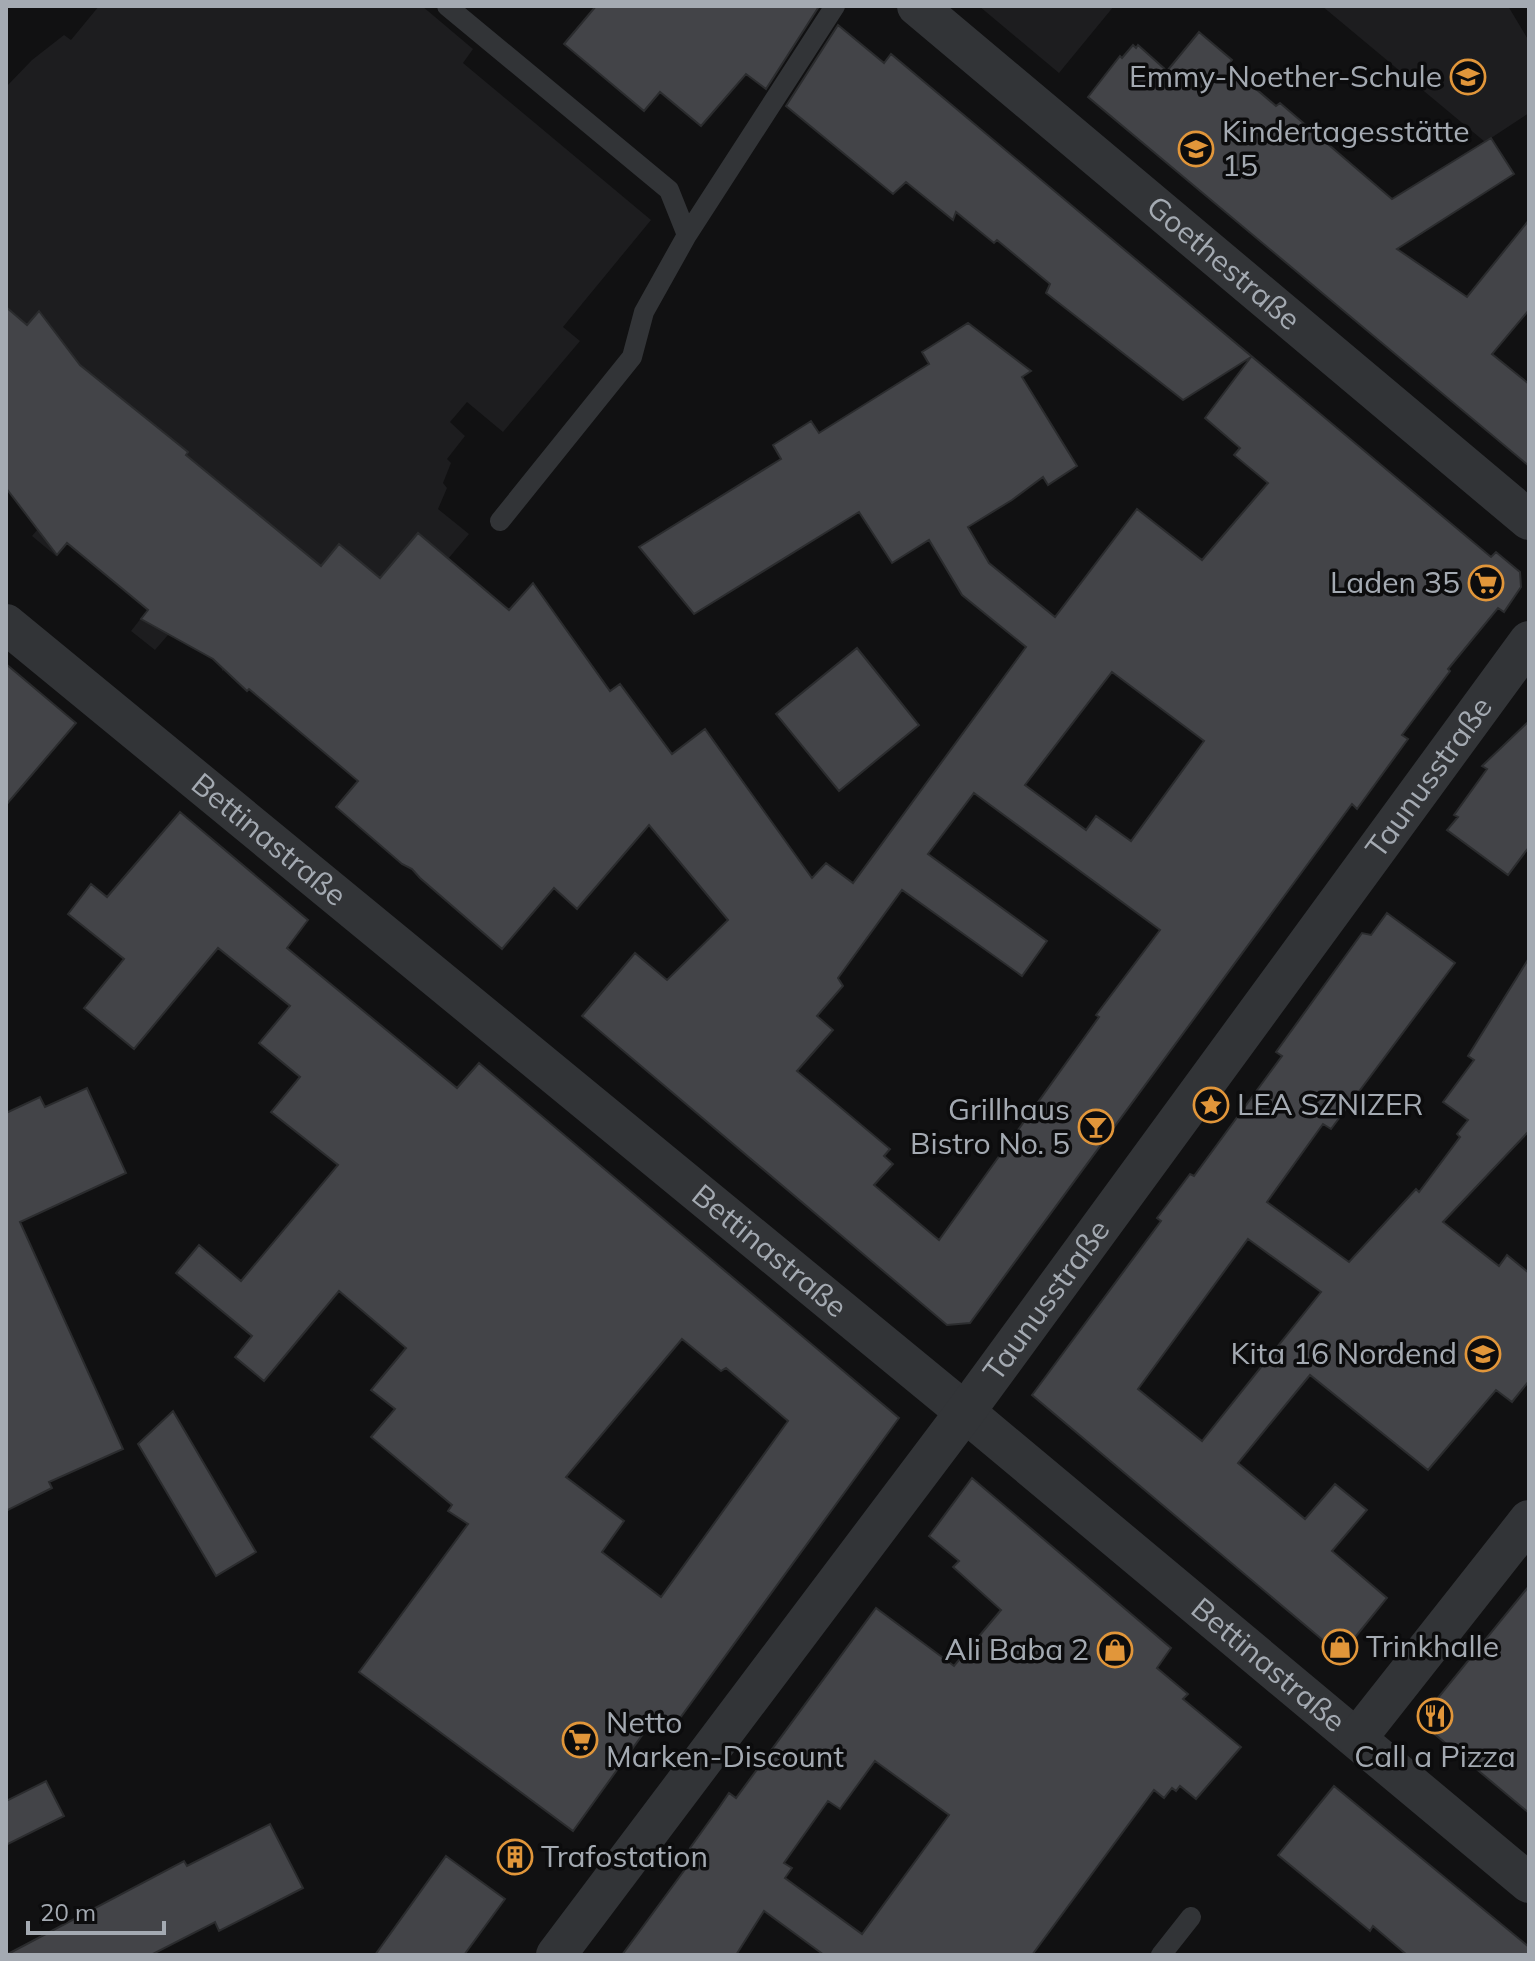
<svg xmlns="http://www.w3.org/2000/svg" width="1535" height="1961" viewBox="0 0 1535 1961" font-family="Mulish,sans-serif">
<rect width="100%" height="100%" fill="#111112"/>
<!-- built -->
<path fill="#1d1d1f" d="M 99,6 L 422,6 L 473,49 L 463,63 L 651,220 L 563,327 L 580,341 L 503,432 L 467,402 L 450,422 L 465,436 L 447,459 L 451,463 L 443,483 L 447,488 L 438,509 L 469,534 L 448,559 L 418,534 L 272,708 L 249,690 L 247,691 L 245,687 L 224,670 L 222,671 L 222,667 L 201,650 L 195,649 L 197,647 L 174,628 L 155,650 L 131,631 L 149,608 L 67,543 L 56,556 L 32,536 L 42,524 L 6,489 L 6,87 L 32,60 L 64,35 L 71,40 Z
M 979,6 L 1114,6 L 1059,73 Z
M 1322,6 L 1508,6 L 1529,41 L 1529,113 L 1485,142 Z"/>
<!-- building -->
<path fill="#434448" stroke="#2b2c2e" stroke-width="2" fill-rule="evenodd" d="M 596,6 L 816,6 L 818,8 L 766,89 L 746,74 L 701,126 L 660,92 L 644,111 L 564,44 Z
M 838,25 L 884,63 L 891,54 L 1491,557 L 1496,552 L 1520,572 L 1521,587 L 1504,612 L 1498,608 L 1448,669 L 1450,671 L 1402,735 L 1408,739 L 1357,809 L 1352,804 L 970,1323 L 947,1325 L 582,1016 L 635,953 L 667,980 L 728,920 L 649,825 L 577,909 L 554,888 L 502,949 L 420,878 L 412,869 L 402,864 L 336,807 L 358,781 L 249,689 L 247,691 L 213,659 L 141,619 L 148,610 L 67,543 L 57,555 L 6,488 L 6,307 L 27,325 L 39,311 L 80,365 L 188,452 L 186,455 L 321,566 L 339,544 L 380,578 L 418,533 L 509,610 L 533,583 L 610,691 L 620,684 L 672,754 L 705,729 L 812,878 L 826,863 L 853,883 L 1026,647 L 962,595 L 929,540 L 892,563 L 859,512 L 694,614 L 639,547 L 781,459 L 773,445 L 811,421 L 819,433 L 929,364 L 922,352 L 968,323 L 1031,371 L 1022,377 L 1077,466 L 1048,485 L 1043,477 L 1012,500 L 968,527 L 989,563 L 1055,617 L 1137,509 L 1202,560 L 1268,483 L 1234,455 L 1240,448 L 1205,418 L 1251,357 L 1183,400 L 1046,293 L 1050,284 L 997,240 L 994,243 L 956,212 L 953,220 L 906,182 L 893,194 L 786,106 ZM 1112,672 L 1204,741 L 1131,841 L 1096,816 L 1086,830 L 1025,785 ZM 974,793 L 1160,930 L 1096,1015 L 1099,1017 L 939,1240 L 874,1185 L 893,1164 L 884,1156 L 890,1149 L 797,1071 L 833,1030 L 817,1016 L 843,986 L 838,978 L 902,890 L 1022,976 L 1047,941 L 928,854 Z
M 1199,32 L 1232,60 L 1228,65 L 1276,106 L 1280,103 L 1392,199 L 1491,138 L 1514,174 L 1397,249 L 1467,297 L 1529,220 L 1529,310 L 1492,354 L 1529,384 L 1529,466 L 1088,97 L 1120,56 L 1122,58 L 1133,45 L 1136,48 L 1138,45 L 1167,71 Z
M 857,648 L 919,725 L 839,791 L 776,714 Z
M 6,664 L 76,723 L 6,805 Z
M 1529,721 L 1529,847 L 1508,875 L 1447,830 L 1458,817 L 1454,815 L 1487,769 L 1482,766 Z
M 180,812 L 308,920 L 287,948 L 457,1088 L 479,1063 L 899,1418 L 672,1729 L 656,1716 L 573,1831 L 359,1672 L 468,1524 L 448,1511 L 452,1505 L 371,1437 L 395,1409 L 371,1390 L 406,1348 L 339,1291 L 264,1381 L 235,1357 L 252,1336 L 176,1273 L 199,1245 L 241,1281 L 338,1165 L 271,1112 L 300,1077 L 259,1043 L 290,1006 L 218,948 L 134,1049 L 84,1008 L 124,959 L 68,914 L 91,884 L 107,897 ZM 682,1339 L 721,1371 L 726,1368 L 788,1421 L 661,1597 L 602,1552 L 624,1521 L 566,1477 Z
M 1387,913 L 1455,963 L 1331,1129 L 1323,1124 L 1267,1202 L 1349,1262 L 1416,1189 L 1419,1192 L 1460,1137 L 1457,1134 L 1468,1120 L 1443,1102 L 1474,1060 L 1468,1056 L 1529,958 L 1529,1131 L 1443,1222 L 1499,1266 L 1507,1255 L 1529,1273 L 1529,1381 L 1512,1402 L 1496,1390 L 1428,1470 L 1310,1375 L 1238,1463 L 1305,1519 L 1335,1484 L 1367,1510 L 1332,1551 L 1387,1598 L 1348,1646 L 1331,1647 L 1032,1395 L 1161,1221 L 1157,1218 L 1190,1174 L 1194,1176 L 1282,1056 L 1276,1052 L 1362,933 L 1371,935 ZM 1248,1239 L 1321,1292 L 1202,1441 L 1138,1389 Z
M 87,1088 L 126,1173 L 20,1222 L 123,1449 L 49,1482 L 52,1488 L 6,1511 L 6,1113 L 40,1097 L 45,1107 Z
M 173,1411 L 256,1552 L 216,1576 L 138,1444 Z
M 972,1478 L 1171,1648 L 1157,1668 L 1188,1694 L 1183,1699 L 1241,1747 L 1196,1799 L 1180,1786 L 1176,1791 L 1172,1788 L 1164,1798 L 1154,1790 L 1032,1955 L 824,1955 L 764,1911 L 736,1955 L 622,1955 L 697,1853 L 690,1848 L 718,1809 L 729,1793 L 736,1798 L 876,1608 L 954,1666 L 1001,1610 L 953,1567 L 959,1561 L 929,1536 ZM 875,1761 L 949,1815 L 862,1934 L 785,1878 L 792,1868 L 784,1863 L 828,1801 L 840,1809 Z
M 1529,1586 L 1529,1813 L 1419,1721 Z
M 46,1781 L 64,1816 L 6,1845 L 6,1801 Z
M 1334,1786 L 1529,1947 L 1529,1955 L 1407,1955 L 1373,1926 L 1370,1931 L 1278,1855 Z
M 270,1824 L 303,1888 L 219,1931 L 215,1922 L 151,1955 L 6,1955 L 184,1861 L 187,1866 Z
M 446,1856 L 505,1899 L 464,1955 L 375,1955 Z"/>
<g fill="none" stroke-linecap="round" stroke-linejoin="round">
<!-- service -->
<path stroke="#323437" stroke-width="20" d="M 447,6 L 669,190 L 687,235 L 835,6
M 500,521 L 632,357 L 644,312 L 692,226
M 1161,1955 L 1191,1917"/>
<!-- minor -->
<g stroke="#323437" stroke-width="40">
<path id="s1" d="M 917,6 L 1529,520"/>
<path id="s2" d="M 6,624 L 965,1412 L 1529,1883"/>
<path d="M 1357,1738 L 1529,1520"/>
<path id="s3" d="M 556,1955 L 965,1412 L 1529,641"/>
</g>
</g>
<!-- icons -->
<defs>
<g id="school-ring" transform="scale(1.8)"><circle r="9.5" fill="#0c0c0d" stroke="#e1963a" stroke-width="1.5"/><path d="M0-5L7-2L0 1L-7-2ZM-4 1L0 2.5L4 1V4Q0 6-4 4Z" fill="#e1963a"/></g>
<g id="supermarket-ring" transform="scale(1.8)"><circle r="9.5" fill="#0c0c0d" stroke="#e1963a" stroke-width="1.5"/><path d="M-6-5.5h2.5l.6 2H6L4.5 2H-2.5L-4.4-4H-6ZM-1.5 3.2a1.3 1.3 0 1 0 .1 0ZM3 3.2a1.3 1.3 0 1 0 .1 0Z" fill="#e1963a"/></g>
<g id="sight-ring" transform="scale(1.8)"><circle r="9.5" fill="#0c0c0d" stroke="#e1963a" stroke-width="1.5"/><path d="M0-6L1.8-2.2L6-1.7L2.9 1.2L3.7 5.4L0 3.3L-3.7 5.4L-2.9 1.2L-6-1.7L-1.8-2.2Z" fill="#e1963a"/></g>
<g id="bar-ring" transform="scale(1.8)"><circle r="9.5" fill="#0c0c0d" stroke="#e1963a" stroke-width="1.5"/><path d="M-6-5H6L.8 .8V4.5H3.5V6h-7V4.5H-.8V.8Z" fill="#e1963a"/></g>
<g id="shop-ring" transform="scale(1.8)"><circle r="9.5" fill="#0c0c0d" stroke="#e1963a" stroke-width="1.5"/><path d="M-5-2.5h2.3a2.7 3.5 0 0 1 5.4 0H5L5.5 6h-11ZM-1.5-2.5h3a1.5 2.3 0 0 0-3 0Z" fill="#e1963a"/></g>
<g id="restaurant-ring" transform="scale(1.8)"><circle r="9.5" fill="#0c0c0d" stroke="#e1963a" stroke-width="1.5"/><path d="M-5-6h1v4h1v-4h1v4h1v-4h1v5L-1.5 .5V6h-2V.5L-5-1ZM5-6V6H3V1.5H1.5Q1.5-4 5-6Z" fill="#e1963a"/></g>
<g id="building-ring" transform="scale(1.8)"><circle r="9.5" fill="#0c0c0d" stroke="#e1963a" stroke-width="1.5"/><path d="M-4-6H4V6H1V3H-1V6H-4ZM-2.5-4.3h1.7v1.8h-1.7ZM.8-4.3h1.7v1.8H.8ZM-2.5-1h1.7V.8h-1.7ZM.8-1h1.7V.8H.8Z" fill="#e1963a"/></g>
</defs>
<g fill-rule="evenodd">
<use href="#school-ring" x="1468" y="77"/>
<use href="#school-ring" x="1196" y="149"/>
<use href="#supermarket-ring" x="1486" y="583"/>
<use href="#sight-ring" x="1211" y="1105"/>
<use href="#bar-ring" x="1096" y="1127"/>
<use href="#school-ring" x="1483" y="1354"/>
<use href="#shop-ring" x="1340" y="1647"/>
<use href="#shop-ring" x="1115" y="1650"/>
<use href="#restaurant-ring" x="1435" y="1716"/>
<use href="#supermarket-ring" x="580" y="1740"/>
<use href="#building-ring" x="515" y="1857"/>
</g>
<g text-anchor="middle" stroke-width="7" stroke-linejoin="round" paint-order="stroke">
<!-- poi labels -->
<g font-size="30" fill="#a4aab2" stroke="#0c0c0d" text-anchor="end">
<text x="1442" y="87">Emmy-Noether-Schule</text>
<text x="1222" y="142" text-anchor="start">Kindertagesstätte<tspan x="1222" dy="34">15</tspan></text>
<text x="1460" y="593">Laden 35</text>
<text x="1237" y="1115" text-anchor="start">LEA SZNIZER</text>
<text x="1070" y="1120">Grillhaus<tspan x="1070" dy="34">Bistro No. 5</tspan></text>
<text x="1457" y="1364">Kita 16 Nordend</text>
<text x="1366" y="1657" text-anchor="start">Trinkhalle</text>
<text x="1089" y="1660">Ali Baba 2</text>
<text x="606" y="1733" text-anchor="start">Netto<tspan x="606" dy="34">Marken-Discount</tspan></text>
<text x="1435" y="1767" text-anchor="middle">Call a Pizza</text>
<text x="541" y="1867" text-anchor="start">Trafostation</text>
</g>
<!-- street labels -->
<g font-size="30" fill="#a4aab2" stroke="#0c0c0d">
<text dy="10" stroke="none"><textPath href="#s1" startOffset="400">Goethestraße</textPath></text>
<text dy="10" stroke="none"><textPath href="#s3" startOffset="1466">Taunusstraße</textPath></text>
<text dy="10" stroke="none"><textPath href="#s2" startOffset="340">Bettinastraße</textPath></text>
<text dy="10" stroke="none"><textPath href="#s2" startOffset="988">Bettinastraße</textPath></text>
<text dy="10" stroke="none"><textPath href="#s3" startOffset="818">Taunusstraße</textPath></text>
<text dy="10" stroke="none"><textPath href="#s2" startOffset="1636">Bettinastraße</textPath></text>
</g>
</g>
<!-- border -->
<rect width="1535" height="1961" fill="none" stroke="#a4aab2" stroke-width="16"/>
<!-- scale -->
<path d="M28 1921v12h136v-12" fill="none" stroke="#a4aab2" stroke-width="4"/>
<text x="40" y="1921" font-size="24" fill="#a4aab2" stroke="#0c0c0d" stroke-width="6" paint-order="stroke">20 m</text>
</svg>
